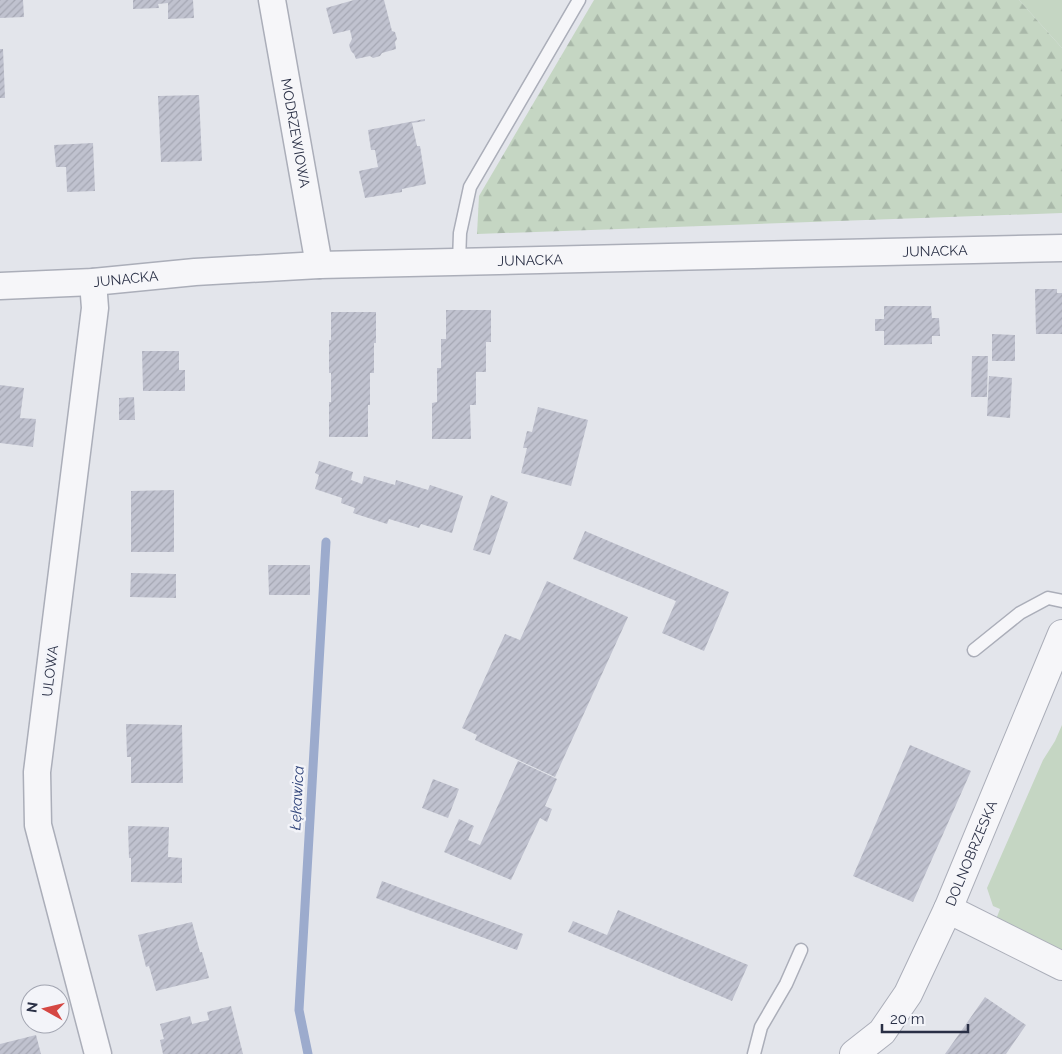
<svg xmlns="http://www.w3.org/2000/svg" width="1062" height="1054" viewBox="0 0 1062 1054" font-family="Raleway,sans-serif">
<defs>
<pattern id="forest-firs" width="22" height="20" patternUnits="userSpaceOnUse" patternTransform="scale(1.25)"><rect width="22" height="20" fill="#c5d6c3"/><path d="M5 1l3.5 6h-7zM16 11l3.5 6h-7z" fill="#a9b8a9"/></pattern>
<pattern id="building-hatch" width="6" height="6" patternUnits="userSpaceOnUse" patternTransform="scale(1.25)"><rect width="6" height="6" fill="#c0c2cf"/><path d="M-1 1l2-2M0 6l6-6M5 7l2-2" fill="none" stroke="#a5a7b3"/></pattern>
</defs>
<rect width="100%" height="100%" fill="#e3e5eb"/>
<!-- green -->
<path fill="#c5d6c3" d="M 1019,0 L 1062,0 L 1062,48 Z
M 1062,725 L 1062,954 L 995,922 L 1000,909 L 993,906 L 987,888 L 1043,760 L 1055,741 Z"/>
<!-- forest -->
<path fill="url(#forest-firs)" d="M 594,0 L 1019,0 L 1062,48 L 1062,213 L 477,234 L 479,196 Z"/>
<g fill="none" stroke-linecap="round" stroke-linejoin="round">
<!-- stream -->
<path stroke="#9cabcd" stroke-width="9" d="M 308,1054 L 299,1010 L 326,542"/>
</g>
<!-- building -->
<path fill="url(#building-hatch)" d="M 0,0 L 23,0 L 24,17 L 0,18 Z
M 133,0 L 193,0 L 194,18 L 168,19 L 168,3 L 158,4 L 159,8 L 133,9 Z
M 354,0 L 384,0 L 392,31 L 395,32 L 397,39 L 395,42 L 396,49 L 382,53 L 380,56 L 373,58 L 370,56 L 356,59 L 354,54 L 351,51 L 349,45 L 352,39 L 350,30 L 333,34 L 326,8 Z
M 0,49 L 3,49 L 5,98 L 0,98 Z
M 199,95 L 202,161 L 161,162 L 158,96 Z
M 425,119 L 425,121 L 412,123 L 417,146 L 420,146 L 426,184 L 402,189 L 402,192 L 365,198 L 359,171 L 378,167 L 375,150 L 371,150 L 368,130 Z
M 93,143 L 95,191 L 67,192 L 66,167 L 56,167 L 54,145 Z
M 1035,289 L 1057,289 L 1057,293 L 1062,293 L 1062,334 L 1036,334 Z
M 884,306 L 931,306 L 932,318 L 939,318 L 940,336 L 932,336 L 932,344 L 884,345 L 884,331 L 875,331 L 875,319 L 884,319 Z
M 446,310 L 491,310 L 491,342 L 486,342 L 486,372 L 476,372 L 476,405 L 470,405 L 471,439 L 432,439 L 432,403 L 437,402 L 437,368 L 441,368 L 441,339 L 446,339 Z
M 331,312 L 376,312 L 376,343 L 374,343 L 374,373 L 370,373 L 370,405 L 368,405 L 368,437 L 329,437 L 329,402 L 331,402 L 331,373 L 329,373 L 329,340 L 331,340 Z
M 992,334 L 1015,335 L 1015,361 L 992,361 Z
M 142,351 L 179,351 L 179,370 L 185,370 L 185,391 L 143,391 Z
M 972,356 L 988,356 L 987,397 L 971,397 Z
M 989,376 L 1012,378 L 1010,418 L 987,416 Z
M 0,385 L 24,388 L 20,418 L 36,419 L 33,447 L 0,443 Z
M 134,397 L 135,420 L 119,420 L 119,398 Z
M 538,407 L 588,420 L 571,486 L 521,473 L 527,448 L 523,448 L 527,431 L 532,432 Z
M 319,461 L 353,472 L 351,480 L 362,484 L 364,476 L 395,485 L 396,480 L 428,490 L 430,485 L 463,496 L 452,533 L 421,524 L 419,528 L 389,519 L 387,524 L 353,513 L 355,508 L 341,503 L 342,498 L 315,489 L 319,475 L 315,473 Z
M 174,490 L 174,552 L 131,552 L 131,491 Z
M 491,495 L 508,502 L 490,555 L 473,550 Z
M 585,531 L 729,592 L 704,651 L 662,633 L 676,601 L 573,559 Z
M 268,565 L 310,565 L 310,595 L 269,595 Z
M 131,573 L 176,574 L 176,598 L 130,597 Z
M 547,581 L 628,617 L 555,777 L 475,740 L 477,735 L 462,728 L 505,634 L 520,640 Z
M 126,724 L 182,725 L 183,783 L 131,783 L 131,757 L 127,757 Z
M 910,745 L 971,771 L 913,902 L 853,876 Z
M 518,761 L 557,779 L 545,806 L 552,809 L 547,822 L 540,818 L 511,880 L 444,852 L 459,819 L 474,826 L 468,840 L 480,845 Z
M 433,779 L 459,789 L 448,818 L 422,808 Z
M 128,826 L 169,827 L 168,857 L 182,858 L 182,883 L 131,882 L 131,858 L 129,858 Z
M 382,881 L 523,934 L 517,950 L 376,898 Z
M 618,910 L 748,965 L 732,1001 L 568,932 L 573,921 L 607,935 Z
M 192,922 L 200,952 L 202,952 L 209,978 L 156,991 L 149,966 L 146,967 L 138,935 Z
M 985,997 L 1026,1025 L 1006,1054 L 945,1054 Z
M 231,1006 L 243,1054 L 163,1054 L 160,1040 L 164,1039 L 160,1024 L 190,1016 L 192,1024 L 209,1020 L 207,1012 Z
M 36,1035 L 41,1054 L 0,1054 L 0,1044 Z"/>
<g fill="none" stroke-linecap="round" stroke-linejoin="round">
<!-- service casing -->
<g stroke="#abaeb9" stroke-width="15">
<path id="service" d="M 459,262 L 460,233 L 470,187 L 579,0
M 974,650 L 1020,613 L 1048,598 L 1062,601
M 754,1054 L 761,1027 L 786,984 L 801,950"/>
</g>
<!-- minor casing -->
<g stroke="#abaeb9" stroke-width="29">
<g id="minor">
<path id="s1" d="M 272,0 L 319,265"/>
<path d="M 93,282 L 95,308 L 37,772 L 38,825 L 98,1054"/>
<path id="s2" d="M 0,286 L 93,282 L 195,272 L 319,265 L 1062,248"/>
</g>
</g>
<!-- tertiary casing -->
<g stroke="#abaeb9" stroke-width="30">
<g id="tertiary">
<path d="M 948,909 L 1062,966"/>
<path id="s3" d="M 854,1054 L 882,1032 L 908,994 L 948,909 L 1062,634"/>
</g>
</g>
<!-- service -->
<use href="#service" stroke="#f6f6f9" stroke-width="12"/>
<!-- minor -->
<use href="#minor" stroke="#f6f6f9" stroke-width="26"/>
<!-- tertiary -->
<use href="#tertiary" stroke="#f6f6f9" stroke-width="28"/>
</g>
<g text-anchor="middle" stroke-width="5" stroke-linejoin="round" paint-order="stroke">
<!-- street labels -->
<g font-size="14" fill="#292f45" stroke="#f3f4f9">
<text dy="5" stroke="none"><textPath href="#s1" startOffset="135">MODRZEWIOWA</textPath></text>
<text dy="5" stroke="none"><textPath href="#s2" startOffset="936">JUNACKA</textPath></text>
<text dy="5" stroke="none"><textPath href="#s2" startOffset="531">JUNACKA</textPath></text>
<text dy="5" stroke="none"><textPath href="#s2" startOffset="126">JUNACKA</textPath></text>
<text transform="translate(50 671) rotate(-83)" y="5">ULOWA</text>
<text dy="5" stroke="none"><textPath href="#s3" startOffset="236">DOLNOBRZESKA</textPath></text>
</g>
<!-- water labels -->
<g font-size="15" font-style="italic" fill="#31457b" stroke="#f3f4f9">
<text transform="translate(297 798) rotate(-87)" y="5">Łękawica</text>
</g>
</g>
<!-- north arrow -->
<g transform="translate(45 1009) rotate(278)"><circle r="24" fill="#f3f4f9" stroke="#a2a5b1"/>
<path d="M0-4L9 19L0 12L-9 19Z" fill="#d54743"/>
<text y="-8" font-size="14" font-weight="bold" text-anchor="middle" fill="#292f45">N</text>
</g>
<!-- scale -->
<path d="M882 1024v8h86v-8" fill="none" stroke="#292f45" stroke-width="2.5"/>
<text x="890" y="1024" font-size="15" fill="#292f45" stroke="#f3f4f9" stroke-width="4" paint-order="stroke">20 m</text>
</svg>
